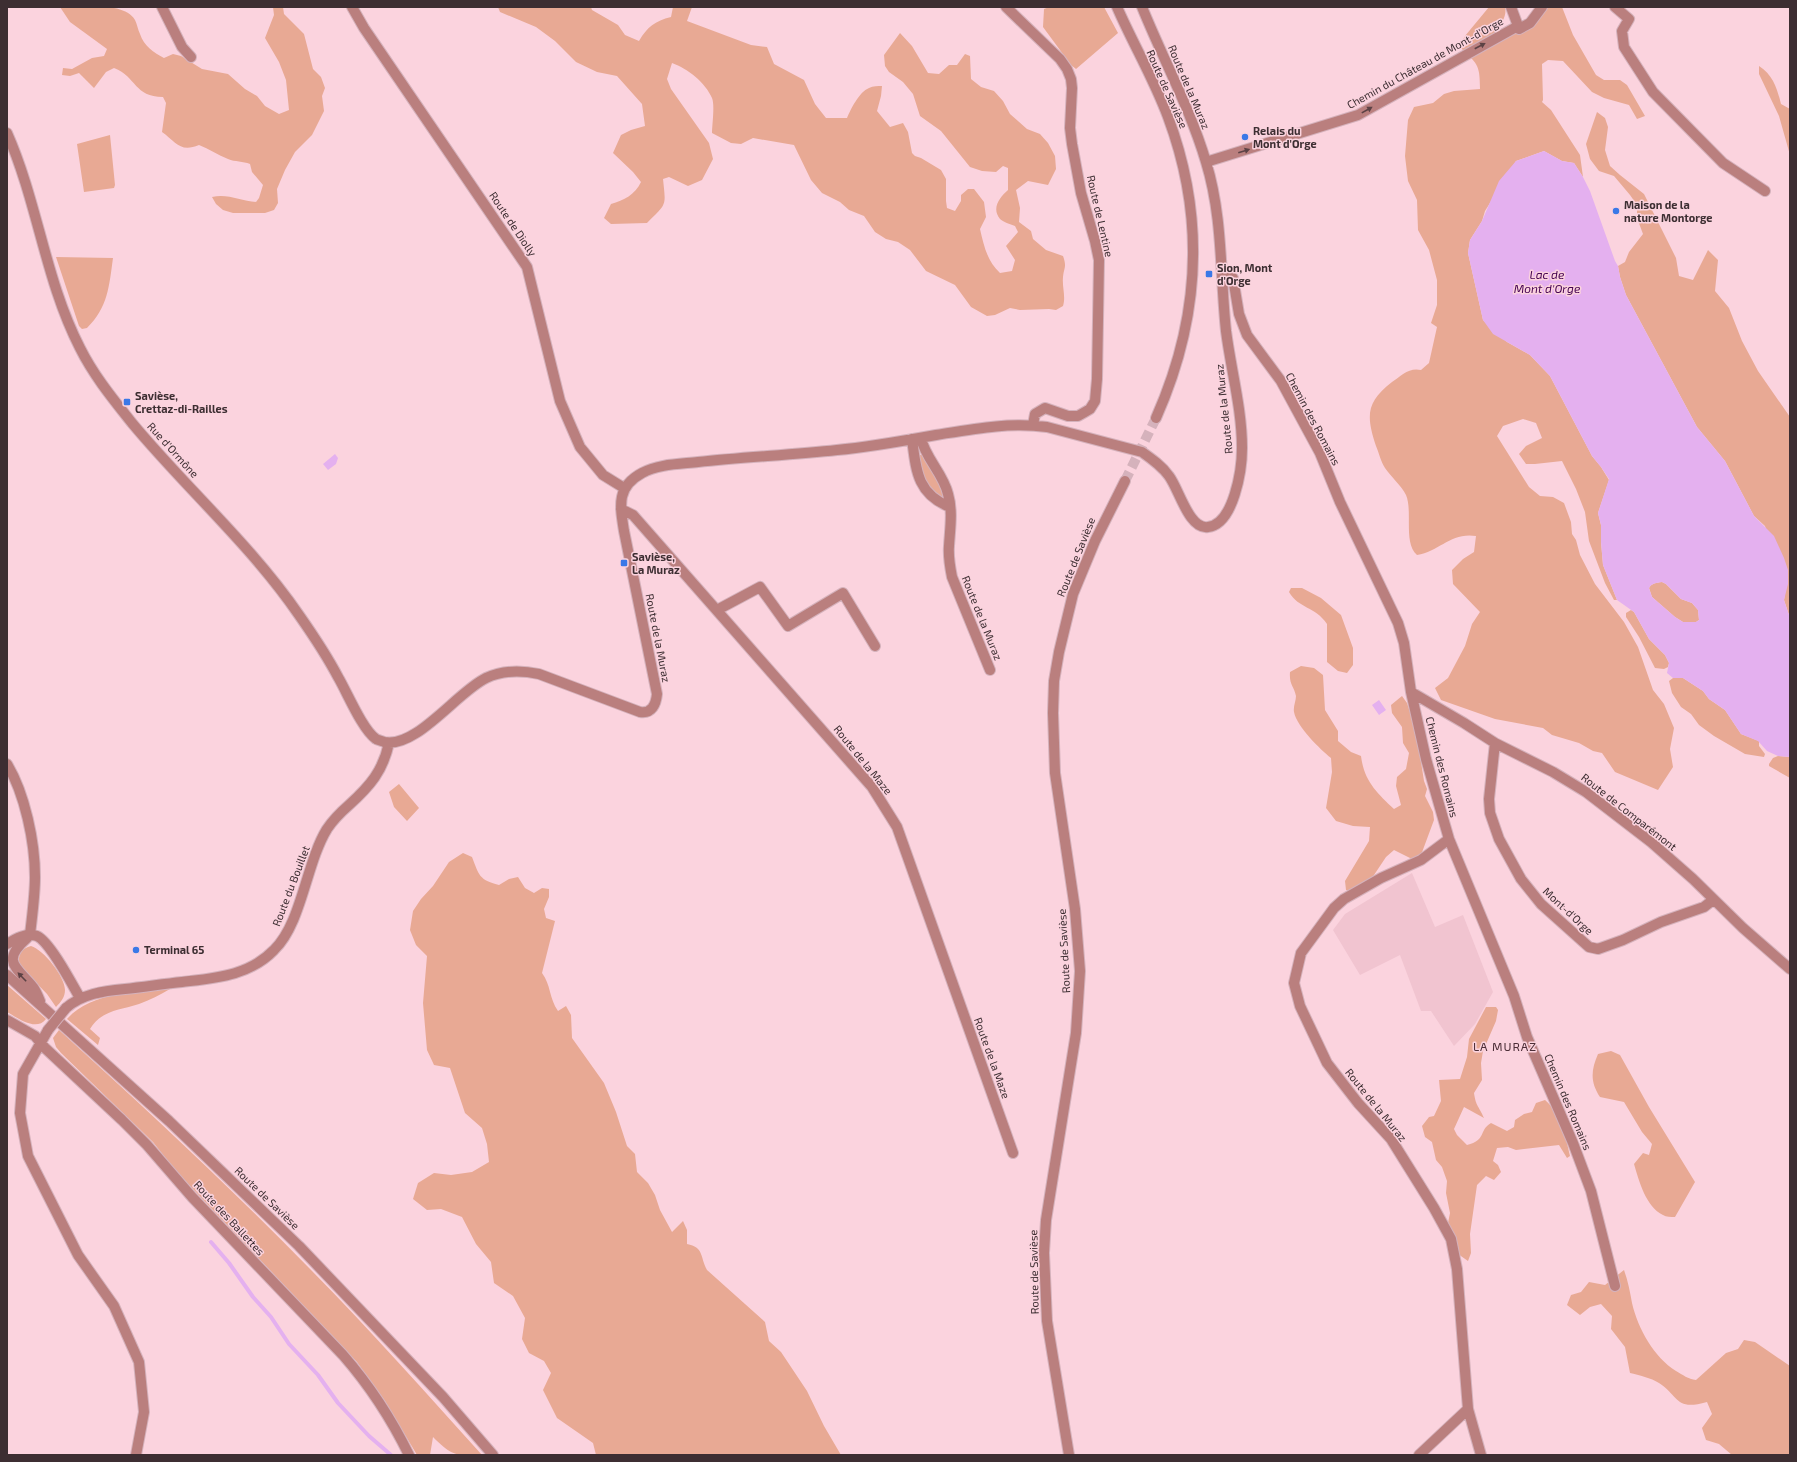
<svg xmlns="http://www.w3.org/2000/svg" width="1797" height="1462" viewBox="0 0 1797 1462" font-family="'Exo 2',sans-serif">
<rect width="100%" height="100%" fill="#fbd3de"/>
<!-- built -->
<path fill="#f1c4d0" d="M 1412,873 L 1435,927 L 1463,915 L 1493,992 L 1475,1024 L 1454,1046 L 1431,1011 L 1421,1011 L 1400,955 L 1360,975 L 1333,930 L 1345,914 Z"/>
<!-- green -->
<path fill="#e8a994" d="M 60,7 C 79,7 124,1 135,20 C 137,24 138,30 140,34 C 144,46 153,52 164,58 L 173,54 L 181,56 L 202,69 L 228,74 L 245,89 L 257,96 L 265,106 L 279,114 L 289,110 L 286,80 L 279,62 L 265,38 L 274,15 L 273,7 L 283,7 L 284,14 L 304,34 L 313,69 L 321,77 L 325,88 L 322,96 L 324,111 L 312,135 L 295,152 L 285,170 L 277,189 L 278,203 L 274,210 L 265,213 L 233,213 L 223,210 L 216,204 L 212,197 C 227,193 241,201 256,202 L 259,198 L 263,185 L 252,172 L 250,164 C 243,161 235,162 228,159 C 218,155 209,149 199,145 C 180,153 176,142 162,132 L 166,103 L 163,97 C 134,97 137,77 114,68 L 106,72 L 94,88 L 79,73 L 70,76 L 62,75 L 63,68 L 72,69 L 92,58 L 104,56 L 107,49 L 70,22 Z
M 498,7 L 591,7 L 592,10 L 618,25 L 625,35 L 639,41 C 647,27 655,21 671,17 L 673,7 L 692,7 L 687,21 L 751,45 L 767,47 L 774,64 L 804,80 L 815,104 L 826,118 L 847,118 C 851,109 859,92 869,88 C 873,86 878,86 882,86 L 881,96 L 877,111 L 890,127 L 903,123 L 908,132 L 912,153 L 915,156 L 921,158 L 941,170 L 946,179 L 946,201 L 947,208 L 955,211 L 961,201 L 961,195 L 968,189 L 974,189 L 984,202 L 986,217 L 980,229 C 984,246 987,261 1000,273 L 1012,271 L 1015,260 L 1006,246 L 1018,232 L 1015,226 C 1010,224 1003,222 1000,219 C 991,208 1000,197 1008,190 L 1008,168 L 1003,166 L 996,172 L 982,171 L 970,167 L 941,131 L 920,116 L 913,94 L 903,82 L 889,72 L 885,66 L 884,55 L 900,33 L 912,46 L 928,73 L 939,74 L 949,65 L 957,65 L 965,54 L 970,56 L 971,79 L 981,87 L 994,91 L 1003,101 L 1010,114 L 1027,129 L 1040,134 L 1048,143 L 1055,156 L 1056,169 L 1048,185 L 1028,181 L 1016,190 L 1020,208 L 1019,222 L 1031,231 L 1033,239 L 1046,250 L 1063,256 C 1067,267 1064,267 1063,277 C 1062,288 1066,296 1063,306 L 1056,310 L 1049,309 L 1020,310 L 1010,308 L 995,315 L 987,316 L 971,307 L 955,285 L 926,271 L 910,250 L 898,242 L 886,239 L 875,232 L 864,216 L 849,210 L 840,202 L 822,193 L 811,180 L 794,145 L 753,138 L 741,144 L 731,143 L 712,133 C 712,125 715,105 712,98 C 705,82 688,69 672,63 L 667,79 L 671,89 L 709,143 L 713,159 L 702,180 L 688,186 L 669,177 L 663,179 C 666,207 667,203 647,223 L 611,224 L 604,218 L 611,204 C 624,200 635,195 641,182 L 633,172 L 613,153 L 621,135 L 631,130 L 645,126 L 642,104 L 617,76 L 597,72 L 576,62 L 555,41 L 536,27 L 500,12 Z
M 1049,7 L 1104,7 L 1118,33 L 1076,69 L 1071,65 L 1043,27 L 1044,9 Z
M 1489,7 L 1505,7 C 1507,16 1502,23 1496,29 L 1497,37 L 1504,40 L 1542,7 L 1562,7 L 1573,35 L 1596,75 L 1604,80 L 1620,80 L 1627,85 L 1645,116 L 1637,119 L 1629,105 L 1604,98 L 1592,92 L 1563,61 L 1548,60 L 1542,64 L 1543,100 L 1542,102 L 1551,110 L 1580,155 L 1583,177 L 1574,163 L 1562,161 L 1544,151 L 1516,161 L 1485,211 L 1482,221 L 1470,240 L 1468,253 L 1483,320 L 1507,342 L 1530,355 L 1550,376 L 1592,456 L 1601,467 L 1609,480 L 1598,513 L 1601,525 L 1601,542 L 1603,565 L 1617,600 L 1614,600 L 1605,583 L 1589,541 L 1585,512 L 1576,489 L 1562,461 L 1535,464 L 1526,464 L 1519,454 L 1526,446 L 1542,438 L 1536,423 L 1523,419 L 1503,426 L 1497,436 L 1529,487 L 1540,496 L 1553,497 L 1564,503 L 1571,522 L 1572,534 L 1576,540 L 1580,555 L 1595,584 L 1624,622 L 1638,647 L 1653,690 L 1664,704 L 1674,728 L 1670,749 L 1673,767 L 1658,790 L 1615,772 L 1602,753 L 1593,751 L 1579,743 L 1552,735 L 1543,728 L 1495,719 L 1441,700 L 1435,688 L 1448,678 L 1465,646 L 1472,624 L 1480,612 L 1453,584 L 1452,570 L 1463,559 L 1474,552 L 1476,536 C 1451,532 1440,551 1417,555 C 1403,543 1413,511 1406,495 C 1401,485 1391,477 1385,468 C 1381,462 1379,453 1376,446 C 1366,416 1366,402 1392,382 C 1401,376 1409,367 1421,370 L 1429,363 L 1437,327 L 1431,323 L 1437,305 L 1437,280 L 1429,250 L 1418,230 L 1417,200 L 1408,181 L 1405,156 L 1408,120 L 1414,107 L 1433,103 L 1444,94 L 1454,91 L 1480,89 C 1480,63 1477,64 1459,46 L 1465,36 Z
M 1759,66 C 1773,75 1777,88 1781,104 L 1790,109 L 1790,155 L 1779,116 L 1759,74 Z
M 1597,112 L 1605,118 L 1608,127 L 1605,150 L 1610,166 L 1620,175 L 1644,194 L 1676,258 L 1679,276 L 1693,280 L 1708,250 L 1718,260 L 1715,291 L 1729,308 L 1742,341 L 1758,371 L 1790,417 L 1790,618 L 1784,600 L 1785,594 L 1765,526 L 1754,516 L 1725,461 L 1697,427 L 1626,295 L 1620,277 L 1618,266 L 1625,262 L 1629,252 L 1643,234 L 1637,218 L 1637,205 L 1630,195 L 1614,176 L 1599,171 L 1590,159 L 1586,144 Z
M 110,135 L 115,185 L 114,188 L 84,192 L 77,144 Z
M 56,257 L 113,258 C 109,287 108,307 87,328 L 82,329 L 79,326 Z
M 923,454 L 935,473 L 945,500 C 924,486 923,479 918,456 Z
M 1662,582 L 1666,584 L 1681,599 L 1692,603 L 1698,610 L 1699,620 L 1696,622 L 1683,622 L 1675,617 L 1652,597 L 1649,588 C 1652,583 1656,583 1662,582 Z
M 1291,588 L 1302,588 L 1321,598 L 1341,615 L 1353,648 L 1353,665 L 1347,673 L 1338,671 L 1327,662 L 1327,624 C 1315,606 1299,609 1289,592 Z
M 1631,610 L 1634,612 L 1649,639 L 1665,655 L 1669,663 L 1668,667 L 1664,669 L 1655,668 L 1639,637 L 1626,617 L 1626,613 Z
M 1301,666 L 1314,668 L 1323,675 L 1325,710 L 1338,731 L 1338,741 L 1351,752 L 1361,756 C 1364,781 1377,793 1394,809 L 1401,805 L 1396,786 L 1397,777 L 1406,769 L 1409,753 L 1403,743 L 1402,727 L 1392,713 L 1391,705 L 1402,696 L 1407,703 L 1416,730 L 1424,781 L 1427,789 L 1425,796 L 1433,812 L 1434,820 L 1421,855 L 1412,859 L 1394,850 L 1386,857 L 1364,890 L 1354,892 L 1346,890 L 1345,881 L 1369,841 L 1370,827 L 1353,826 L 1336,821 L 1326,808 L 1332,772 L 1331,758 C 1320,749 1297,727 1294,712 C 1293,707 1296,701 1296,696 C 1294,686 1289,685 1290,672 Z
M 1673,678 L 1683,678 L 1703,691 L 1709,699 L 1725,710 L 1741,734 L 1759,741 L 1759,746 L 1765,754 L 1764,757 L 1745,754 L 1714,736 L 1699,725 L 1691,714 L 1681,707 L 1672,693 L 1669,681 Z
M 1778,756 L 1790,757 L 1790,778 L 1769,766 L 1769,764 L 1773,758 Z
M 399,784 L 419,808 L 407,821 L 394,807 L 389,792 Z
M 463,853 L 472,857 C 479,875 479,880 499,885 L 509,879 L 518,877 L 525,888 L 534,893 L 542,888 L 549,889 L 549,897 L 544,909 L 546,918 L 555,921 L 542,973 C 551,985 549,998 558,1011 L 566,1006 L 571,1015 L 572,1038 L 604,1083 L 616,1112 L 627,1146 L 635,1154 L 637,1172 L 648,1183 L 655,1195 L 660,1210 L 672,1232 L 683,1221 L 687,1230 L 687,1244 C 704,1247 700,1257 707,1270 L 765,1322 L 769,1341 L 781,1352 L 807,1391 L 824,1426 L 841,1455 L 596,1455 L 593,1443 L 557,1418 L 543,1390 L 551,1373 L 544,1361 L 529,1353 L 522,1339 L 525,1318 L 513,1296 L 494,1283 L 491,1262 L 476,1244 L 462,1217 L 441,1209 L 427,1210 L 413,1199 L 418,1183 L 434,1173 L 451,1175 L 472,1172 L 489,1162 L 487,1144 L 482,1128 L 465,1113 L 450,1068 L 434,1065 L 427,1050 L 423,1003 L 427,956 L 416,945 L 410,930 L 413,911 L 421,899 L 433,886 L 449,862 Z
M 31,946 C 44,950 65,977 65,990 C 65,997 61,1002 56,1007 L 47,994 L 19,965 C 18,954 21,949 31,946 Z
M 7,985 L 46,1019 C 36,1032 18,1018 7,1012 Z
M 170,989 C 160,995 150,1000 139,1004 C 121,1010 101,1010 90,1029 L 100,1038 L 98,1045 L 67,1019 C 92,991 136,993 170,989 Z
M 1486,1007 L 1496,1007 L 1498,1010 L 1496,1021 L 1483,1051 L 1481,1063 L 1482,1080 L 1474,1093 C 1476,1107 1479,1106 1484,1118 L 1464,1107 L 1454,1129 L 1457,1135 L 1467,1145 C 1487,1140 1478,1131 1491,1123 L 1507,1131 L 1514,1127 L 1515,1120 L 1524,1114 L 1532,1112 L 1536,1103 L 1545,1100 C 1560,1113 1566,1137 1570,1156 L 1567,1158 L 1559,1145 L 1516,1150 L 1508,1147 L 1497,1148 L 1493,1161 L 1498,1165 L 1501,1172 L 1494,1180 L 1486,1176 L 1477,1185 L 1470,1234 L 1471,1253 L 1468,1261 L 1458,1254 L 1448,1223 L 1450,1213 L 1446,1193 L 1447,1181 L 1442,1167 L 1436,1160 L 1432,1142 L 1425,1137 L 1422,1126 L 1429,1117 L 1434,1116 L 1441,1101 L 1439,1080 L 1460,1079 L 1467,1057 L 1469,1039 Z
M 59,1030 C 145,1108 231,1188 312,1271 C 371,1331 426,1393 482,1455 C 455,1455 453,1457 433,1437 L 430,1455 L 417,1455 L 385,1401 L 357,1362 L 175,1170 L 153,1142 L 61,1053 L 56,1047 L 53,1038 Z
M 1611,1051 L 1620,1055 L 1649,1107 L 1695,1182 L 1675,1217 C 1671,1217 1666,1217 1663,1215 C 1646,1207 1639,1181 1634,1164 L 1643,1153 L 1649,1155 L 1652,1144 L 1642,1132 L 1624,1102 L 1600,1097 C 1590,1082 1591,1070 1598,1054 Z
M 1624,1270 C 1628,1281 1630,1292 1632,1303 C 1638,1329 1654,1357 1676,1371 C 1683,1375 1688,1379 1696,1380 L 1726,1353 L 1738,1349 L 1744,1340 L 1755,1342 L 1790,1366 L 1790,1455 L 1732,1455 L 1719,1444 L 1706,1440 L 1702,1428 L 1712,1414 L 1707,1402 C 1675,1411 1680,1397 1659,1383 C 1651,1378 1639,1375 1630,1373 L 1625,1347 L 1611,1329 L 1612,1316 L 1601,1304 L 1590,1307 L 1580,1315 L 1567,1305 L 1571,1295 L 1581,1292 L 1589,1282 L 1605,1285 Z"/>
<!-- water -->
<path fill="#e4b0ef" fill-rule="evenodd" d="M 1544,151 L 1562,161 L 1574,163 L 1583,177 L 1590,191 L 1615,261 L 1618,266 L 1620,277 L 1626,295 L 1697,427 L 1725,461 L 1754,516 L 1774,536 L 1784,558 L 1788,570 L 1788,584 L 1784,600 L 1790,618 L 1790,757 L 1778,756 L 1767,751 L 1758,741 L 1741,734 L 1725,710 L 1709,699 L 1703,691 L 1683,678 L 1673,678 L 1667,673 L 1669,663 L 1665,655 L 1649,639 L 1634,612 L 1617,600 L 1603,565 L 1601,542 L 1601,525 L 1598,513 L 1609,479 L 1601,467 L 1592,456 L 1550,376 L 1530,355 L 1493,334 L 1483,320 L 1468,253 L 1470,240 L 1482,221 L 1499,181 L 1516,161 ZM 1662,582 L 1666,584 L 1681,599 L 1692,603 L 1698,610 L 1699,620 L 1696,622 L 1683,622 L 1675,617 L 1652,597 L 1649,588 C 1652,583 1656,583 1662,582 Z
M 335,454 L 338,458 L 336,464 L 328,470 L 323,464 Z
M 1379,700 L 1386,710 L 1379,715 L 1372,705 Z"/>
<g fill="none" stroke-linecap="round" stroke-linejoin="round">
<!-- stream -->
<path stroke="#e4b0ef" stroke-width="4" d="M 211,1242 L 229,1263 L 253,1297 L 271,1317 L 289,1344 L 318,1375 L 338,1403 L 369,1436 L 391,1455"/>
<!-- minor-tunnel -->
<path stroke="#d5b2bc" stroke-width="10" stroke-dasharray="10 5" stroke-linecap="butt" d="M 1125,481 L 1156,418"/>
<!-- minor casing -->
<g stroke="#d5b2bc" stroke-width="12">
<path id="minor" d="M 162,7 L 182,47 L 191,57
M 352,7 L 364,28 L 527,267 L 560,401 L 580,447 L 603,475 L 624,488
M 1006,7 L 1060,59 L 1067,69 L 1071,79 L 1072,88 L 1070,128 L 1072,144 L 1081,193 L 1095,241 L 1099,260 L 1097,379 L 1095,401 L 1090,409 L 1085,412 L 1078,416 L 1068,416 L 1045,408 L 1035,414 L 1033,425
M 1117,7 C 1133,44 1154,79 1168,117 C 1206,219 1200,319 1156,418
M 1615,7 L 1629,19 L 1622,31 L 1624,47 L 1653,92 L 1723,163 L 1765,191
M 1519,29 L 1530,23 L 1542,7
M 7,133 C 38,203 45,280 80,348 C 94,376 113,399 132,423 C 186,488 251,545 299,615 C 313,635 327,656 338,677 C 347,692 362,729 376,739 C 377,740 383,741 384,742 C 416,749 457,692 486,678 C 503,670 520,670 539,674 L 640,712 C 652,714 656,704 657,694 L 624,531 C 620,506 616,487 642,473 C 658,464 680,464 698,462 C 744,457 791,455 837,450 C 870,447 903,441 936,435 C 973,429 1009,422 1047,427 L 1142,452 C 1152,459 1162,466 1169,476 C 1179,489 1189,530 1208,527 C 1234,524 1242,469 1242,448 C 1242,409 1231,370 1226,331 C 1220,274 1223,217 1206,162 C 1190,108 1163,59 1142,7
M 1206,162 L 1358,115 L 1518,26 L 1511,7
M 1222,274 L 1231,276 L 1233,278 L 1239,314 L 1247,335 L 1281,381 L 1320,453 L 1340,502 L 1398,623 L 1404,643 L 1411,692 L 1426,759 L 1449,839 L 1514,996 L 1527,1037 L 1573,1143 L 1591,1191 L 1615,1286
M 921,438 C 925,458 943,473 948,494 C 953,511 950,529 949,546 C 948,557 950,567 952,577 L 990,670
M 912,439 C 916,470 917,494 950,507
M 621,509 L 633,515 L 872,787 L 897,827 L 1013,1153
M 717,610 L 760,587 L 788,626 L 843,593 L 875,646
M 1411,692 L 1464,723 L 1495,743 L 1553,772 L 1586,792 L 1651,842 L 1693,879 L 1743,928 L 1790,969
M 1495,743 L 1489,799 L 1490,813 L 1499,839 L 1521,879 L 1541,904 L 1589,947 L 1598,949 L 1623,940 L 1661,922 L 1704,907 L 1713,900
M 7,764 C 25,794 35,842 35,877 C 35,896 32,916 30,935
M 1449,839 L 1421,860 L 1381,878 L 1344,899 L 1334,908 L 1301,953 L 1294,983 L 1300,1006 L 1327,1063 L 1358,1103 L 1391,1139 L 1434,1208 L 1451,1239 L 1457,1269 L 1468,1409 L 1481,1455
M 27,938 C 0,962 17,967 33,987 C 36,991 38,996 40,1001
M 7,944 C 15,939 27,932 37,936 C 50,942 72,984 80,998
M 7,975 L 169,1121 L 299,1246 L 443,1397 L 493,1455
M 66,1008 C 82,994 103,991 125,989 C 144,987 163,984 182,982 C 215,978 249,976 274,950 C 302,923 306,863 327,829 C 333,820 341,812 349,805 C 370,786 383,771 389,743
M 7,1020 L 35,1036 L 45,1048 L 122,1120 L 147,1145 L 192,1197 L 343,1355 C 370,1386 391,1418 409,1455
M 48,1030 L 23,1074 L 20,1113 L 28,1156 L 78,1255 L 114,1306 L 139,1362 L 144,1412 L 136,1455
M 1069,1455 L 1047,1321 L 1044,1253 L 1046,1220 L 1076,1033 L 1080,971 L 1075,909 L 1055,773 L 1053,713 L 1054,681 L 1059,652 L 1073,594 L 1095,541 L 1125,481
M 1419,1455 L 1468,1409"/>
</g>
<!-- minor -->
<use href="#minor" stroke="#ba7f7e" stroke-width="10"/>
<!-- minor-bridge casing -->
<g stroke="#d5b2bc" stroke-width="12" stroke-linecap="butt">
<path id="minor-bridge" d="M 48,1030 L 66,1008"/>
</g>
<!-- minor-bridge -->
<use href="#minor-bridge" stroke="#ba7f7e" stroke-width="10"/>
</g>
<!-- one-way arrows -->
<defs><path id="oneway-solid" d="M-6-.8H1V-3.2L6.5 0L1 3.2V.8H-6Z"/></defs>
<g fill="#5c4245">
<use href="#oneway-solid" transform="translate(1480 46) rotate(-28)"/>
<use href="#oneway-solid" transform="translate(1367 110) rotate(-29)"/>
<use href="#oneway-solid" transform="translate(1244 151) rotate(-17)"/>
<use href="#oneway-solid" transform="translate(22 977) rotate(-134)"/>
</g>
<!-- markers -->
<g fill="#3a78e7" stroke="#fbd3de" stroke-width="1.5">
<circle cx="1245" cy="137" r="4"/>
<circle cx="1616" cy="211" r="4"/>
<rect x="1205" y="270" width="8" height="8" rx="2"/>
<rect x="123" y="398" width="8" height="8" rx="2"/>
<rect x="620" y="559" width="8" height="8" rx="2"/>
<circle cx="136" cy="950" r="4"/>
</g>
<g text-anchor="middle" stroke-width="3" stroke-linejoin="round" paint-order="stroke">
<!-- street labels -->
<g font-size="11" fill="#3d2e32" stroke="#fbd3de">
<text transform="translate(1425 63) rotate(-29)" y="4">Chemin du Château de Mont-d'Orge</text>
<text transform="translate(1189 87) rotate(67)" y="4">Route de la Muraz</text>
<text transform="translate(1167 89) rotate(66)" y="4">Route de Savièse</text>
<text transform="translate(1100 216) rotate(77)" y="4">Route de Lentine</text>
<text transform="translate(513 224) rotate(56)" y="4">Route de Diolly</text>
<text transform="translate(1224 409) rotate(-96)" y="4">Route de la Muraz</text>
<text transform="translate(1313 419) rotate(62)" y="4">Chemin des Romains</text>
<text transform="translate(173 450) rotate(48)" y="4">Rue d'Ormône</text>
<text transform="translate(1076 557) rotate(-68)" y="4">Route de Savièse</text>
<text transform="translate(982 618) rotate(68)" y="4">Route de la Muraz</text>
<text transform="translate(658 638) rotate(79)" y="4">Route de la Muraz</text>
<text transform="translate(863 760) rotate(51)" y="4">Route de la Maze</text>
<text transform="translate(1442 767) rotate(76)" y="4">Chemin des Romains</text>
<text transform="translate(1629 812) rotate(38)" y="4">Route de Comparémont</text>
<text transform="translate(291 886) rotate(-69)" y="4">Route du Bouillet</text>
<text transform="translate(1568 911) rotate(43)" y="4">Mont-d'Orge</text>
<text transform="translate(1064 951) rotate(-93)" y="4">Route de Savièse</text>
<text transform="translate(992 1058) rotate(70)" y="4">Route de la Maze</text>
<text transform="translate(1568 1102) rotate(67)" y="4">Chemin des Romains</text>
<text transform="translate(1376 1105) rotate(51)" y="4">Route de la Muraz</text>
<text transform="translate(267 1198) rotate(44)" y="4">Route de Savièse</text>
<text transform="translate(229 1218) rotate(47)" y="4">Route des Ballettes</text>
<text transform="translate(1034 1272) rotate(-91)" y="4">Route de Savièse</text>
</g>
<!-- poi labels -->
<g font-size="11" font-weight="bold" fill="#3d2e32" stroke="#fbd3de" text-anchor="start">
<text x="1253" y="135">Relais du<tspan x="1253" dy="13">Mont d'Orge</tspan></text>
<text x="1624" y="209">Maison de la<tspan x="1624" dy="13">nature Montorge</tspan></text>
<text x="1217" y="272">Sion, Mont<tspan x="1217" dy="13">d'Orge</tspan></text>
<text x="135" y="400">Savièse,<tspan x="135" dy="13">Crettaz-di-Railles</tspan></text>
<text x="632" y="561">Savièse,<tspan x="632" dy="13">La Muraz</tspan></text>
<text x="144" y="954">Terminal 65</text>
</g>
<!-- water labels -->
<g font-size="12" font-style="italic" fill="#470453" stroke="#fbd3de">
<text x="1547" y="279">Lac de<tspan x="1547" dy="14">Mont d'Orge</tspan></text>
</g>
<!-- neighbourhood labels -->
<g font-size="12" letter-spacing="1" fill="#4c2e37" stroke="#fbd3de">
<text x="1505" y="1051">LA MURAZ</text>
</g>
</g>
<!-- border -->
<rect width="1797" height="1462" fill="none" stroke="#3d2e32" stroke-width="16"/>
</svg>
